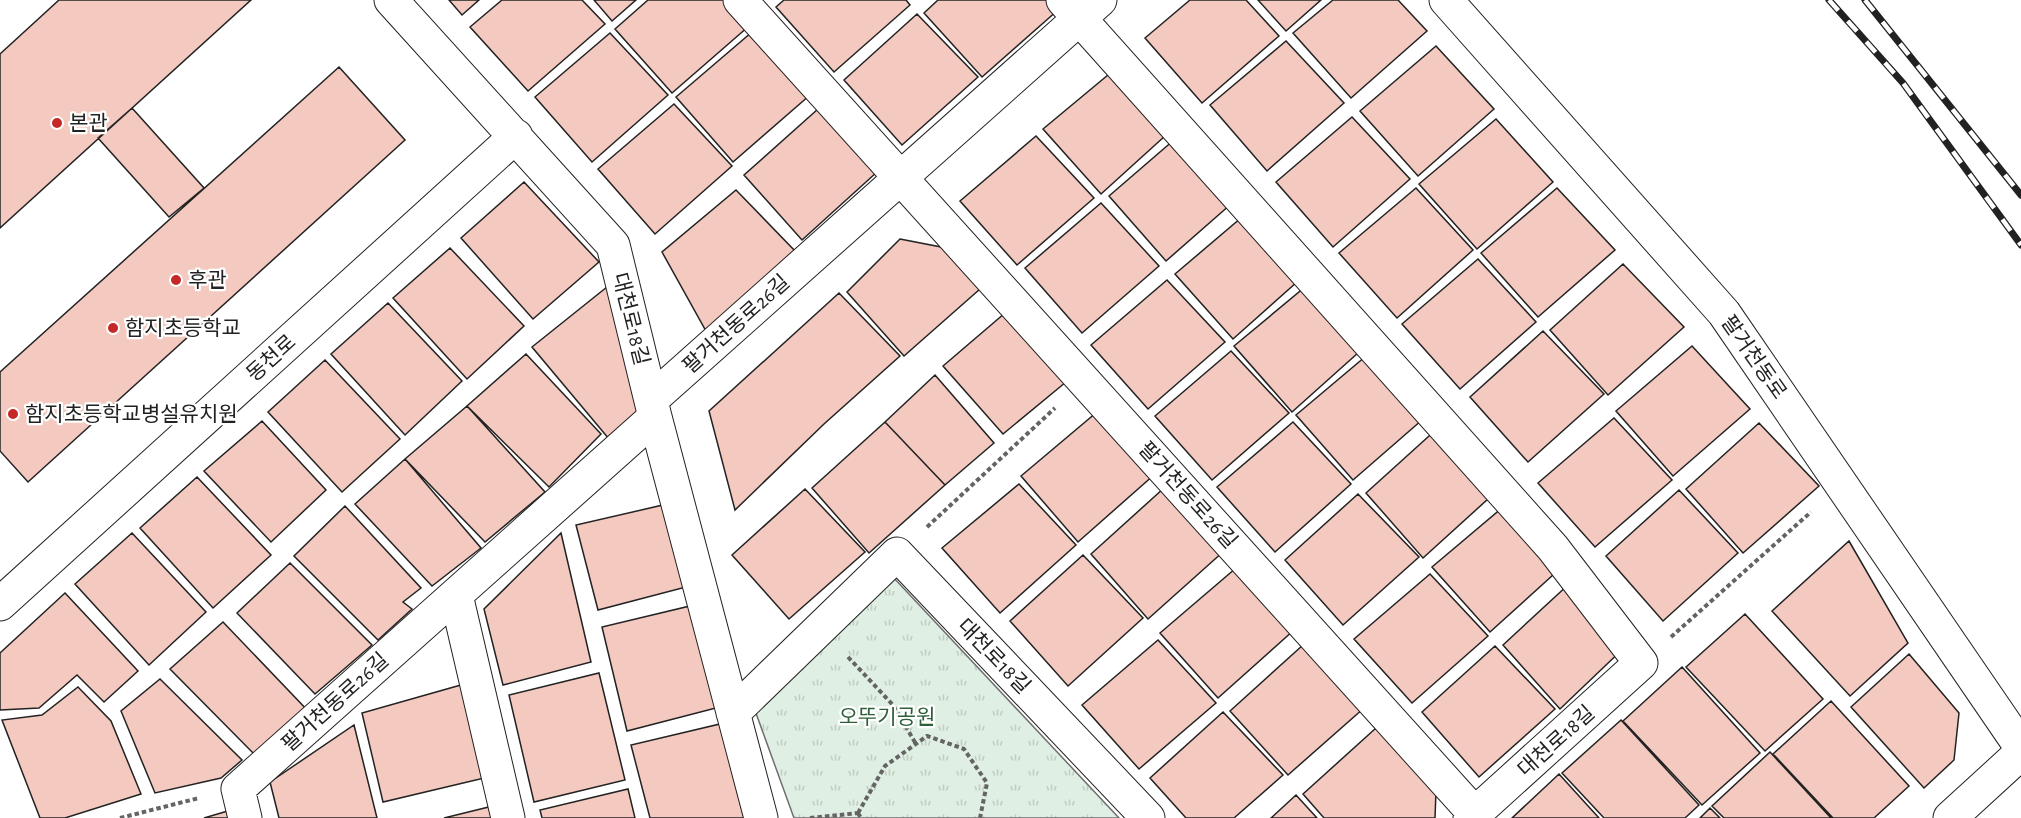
<svg xmlns="http://www.w3.org/2000/svg" width="2021" height="818" viewBox="0 0 2021 818" font-family="'Alegreya Sans','Noto Sans KR',sans-serif">
<defs>
<pattern id="park-tufts" width="24" height="20" patternUnits="userSpaceOnUse" patternTransform="scale(1.5)"><rect width="24" height="20" fill="#e0efe3"/><path d="M3 7l-1-3M5 7V3M7 7l1-3M15 17l-1-3M17 17v-4M19 17l1-3" fill="none" stroke="#c0cdc2"/></pattern>
</defs>
<rect width="100%" height="100%" fill="#fff"/>
<!-- park -->
<path fill="url(#park-tufts)" stroke="#6f6f6f" stroke-width="1.5" d="M 893,577 L 1119,818 L 794,818 L 753,705 Z"/>
<!-- building -->
<path fill="#f3c9c0" stroke="#222" stroke-width="1.5" d="M 59,0 L 251,0 L 0,228 L 0,54 Z
M 449,0 L 479,0 L 462,15 Z
M 502,0 L 582,0 L 605,24 L 528,91 L 470,27 Z
M 594,0 L 636,0 L 612,21 Z
M 648,0 L 724,0 L 749,26 L 672,93 L 615,29 Z
M 784,0 L 906,0 L 910,5 L 834,72 L 776,7 Z
M 938,0 L 1049,0 L 1058,10 L 982,77 L 924,13 Z
M 1190,0 L 1246,0 L 1279,36 L 1202,103 L 1145,38 Z
M 1258,0 L 1321,0 L 1286,31 Z
M 1333,0 L 1398,0 L 1427,31 L 1351,98 L 1293,33 Z
M 917,14 L 978,77 L 902,145 L 844,80 Z
M 752,32 L 810,95 L 733,162 L 676,97 Z
M 610,33 L 668,95 L 592,162 L 535,97 Z
M 1286,41 L 1344,103 L 1267,171 L 1210,105 Z
M 1436,46 L 1494,109 L 1418,176 L 1360,111 Z
M 1120,65 L 1176,126 L 1101,194 L 1043,129 Z
M 339,67 L 405,140 L 28,482 L 0,451 L 0,372 Z
M 674,104 L 732,166 L 655,234 L 598,169 Z
M 132,108 L 204,188 L 169,217 L 98,138 Z
M 818,109 L 877,172 L 802,240 L 744,175 Z
M 1352,117 L 1410,179 L 1333,247 L 1276,182 Z
M 1496,119 L 1553,182 L 1477,249 L 1419,184 Z
M 1182,133 L 1239,197 L 1166,261 L 1109,196 Z
M 1036,136 L 1094,198 L 1017,265 L 960,201 Z
M 524,182 L 599,262 L 533,319 L 461,238 Z
M 1416,188 L 1473,250 L 1397,318 L 1339,253 Z
M 1557,188 L 1615,250 L 1538,317 L 1481,253 Z
M 736,190 L 796,252 L 706,331 L 662,252 Z
M 1101,203 L 1159,266 L 1082,333 L 1025,268 Z
M 1248,212 L 1306,274 L 1233,339 L 1175,274 Z
M 900,239 L 941,247 L 980,289 L 904,356 L 847,292 Z
M 450,248 L 524,326 L 467,379 L 393,298 Z
M 1478,259 L 1536,322 L 1460,389 L 1402,324 Z
M 1623,264 L 1684,327 L 1608,395 L 1550,330 Z
M 1167,280 L 1225,342 L 1148,409 L 1091,345 Z
M 1311,282 L 1368,344 L 1292,412 L 1234,346 Z
M 612,283 L 647,410 L 609,439 L 532,347 Z
M 839,293 L 900,356 L 824,424 L 735,510 L 709,411 Z
M 388,303 L 462,381 L 405,435 L 331,354 Z
M 1005,313 L 1066,382 L 1003,434 L 943,366 Z
M 1543,331 L 1604,394 L 1528,462 L 1470,397 Z
M 1692,346 L 1750,409 L 1673,476 L 1616,411 Z
M 1231,351 L 1289,413 L 1212,480 L 1155,416 Z
M 1372,351 L 1430,413 L 1353,480 L 1296,415 Z
M 526,354 L 601,434 L 549,487 L 467,406 Z
M 325,360 L 400,439 L 342,492 L 268,412 Z
M 935,375 L 994,443 L 945,485 L 885,422 Z
M 467,406 L 545,492 L 485,542 L 405,459 Z
M 1097,412 L 1155,474 L 1078,542 L 1021,476 Z
M 1614,418 L 1672,480 L 1595,547 L 1538,483 Z
M 262,421 L 326,490 L 271,542 L 204,471 Z
M 885,422 L 945,485 L 869,553 L 812,488 Z
M 1293,422 L 1351,484 L 1275,552 L 1217,487 Z
M 1759,423 L 1819,486 L 1743,553 L 1686,489 Z
M 1439,427 L 1499,489 L 1423,558 L 1366,493 Z
M 405,459 L 481,548 L 432,586 L 355,504 Z
M 197,477 L 271,555 L 213,608 L 140,528 Z
M 1019,484 L 1076,545 L 1000,613 L 942,548 Z
M 1164,488 L 1224,551 L 1148,619 L 1091,554 Z
M 805,489 L 865,552 L 789,619 L 732,555 Z
M 1679,490 L 1738,553 L 1663,621 L 1606,556 Z
M 1358,494 L 1419,557 L 1343,625 L 1285,560 Z
M 1509,502 L 1564,565 L 1490,632 L 1432,567 Z
M 663,505 L 686,587 L 598,610 L 576,525 Z
M 345,506 L 421,588 L 403,602 L 412,609 L 378,640 L 294,556 Z
M 132,533 L 206,612 L 149,665 L 75,584 Z
M 561,533 L 591,662 L 503,685 L 484,609 Z
M 1849,541 L 1908,643 L 1850,696 L 1772,611 Z
M 1083,555 L 1143,618 L 1068,686 L 1010,621 Z
M 290,563 L 372,645 L 315,694 L 237,613 Z
M 1236,568 L 1294,630 L 1218,698 L 1160,633 Z
M 1430,574 L 1488,636 L 1412,703 L 1354,639 Z
M 1569,584 L 1628,644 L 1560,709 L 1503,645 Z
M 65,593 L 138,671 L 104,702 L 77,675 L 39,708 L 0,710 L 0,653 Z
M 690,606 L 716,708 L 627,731 L 602,627 Z
M 1745,614 L 1823,699 L 1765,751 L 1686,667 Z
M 223,622 L 310,713 L 257,757 L 170,669 Z
M 1158,640 L 1216,703 L 1139,769 L 1082,705 Z
M 1303,645 L 1364,708 L 1288,775 L 1230,711 Z
M 1495,646 L 1555,709 L 1479,777 L 1422,712 Z
M 1909,654 L 1959,713 L 1954,760 L 1924,788 L 1851,707 Z
M 1682,667 L 1760,753 L 1702,805 L 1623,721 Z
M 599,673 L 625,780 L 534,802 L 509,695 Z
M 160,679 L 242,760 L 221,778 L 155,793 L 121,711 Z
M 475,681 L 497,775 L 383,802 L 362,713 Z
M 78,687 L 111,721 L 141,794 L 65,818 L 40,818 L 2,720 L 42,715 Z
M 1831,701 L 1909,786 L 1874,818 L 1833,818 L 1773,754 Z
M 1223,712 L 1283,775 L 1234,818 L 1186,818 L 1150,778 Z
M 1621,720 L 1699,805 L 1685,818 L 1604,818 L 1562,773 Z
M 720,724 L 744,818 L 650,818 L 631,745 Z
M 354,725 L 377,818 L 279,818 L 270,782 Z
M 1376,728 L 1436,791 L 1435,818 L 1324,818 L 1303,794 Z
M 1770,752 L 1831,818 L 1724,818 L 1712,806 Z
M 1559,774 L 1599,818 L 1512,818 Z
M 628,789 L 635,818 L 542,818 L 540,810 Z
M 1296,795 L 1317,818 L 1271,818 Z
M 501,804 L 504,818 L 444,818 Z
M 238,808 L 241,818 L 204,818 Z
M 1710,808 L 1720,818 L 1700,818 Z"/>
<g fill="none" stroke-linecap="round" stroke-linejoin="round">
<!-- minor casing -->
<g stroke="#222" stroke-width="35">
<path id="minor" d="M 391,0 L 613,245 L 655,417 L 761,818
M 740,0 L 1475,814
M 1063,0 L 1553,548 L 1641,663 L 1470,818
M 651,400 L 1100,0
M 456,595 L 508,818
M 0,604 L 516,136
M 733,713 L 897,554 L 1148,818
M 245,818 L 238,789 L 655,417"/>
</g>
<!-- major casing -->
<g stroke="#222" stroke-width="35">
<path id="major" d="M 1446,0 L 1724,313 L 2021,747
M 1950,818 L 2021,753"/>
</g>
<!-- path -->
<path stroke="#646464" stroke-width="4" stroke-dasharray="4.5 3" stroke-linecap="butt" d="M 927,527 L 1055,408
M 1671,637 L 1811,512
M 848,657 L 893,705 L 916,744
M 858,813 L 885,766 L 927,736 L 964,749 L 987,783 L 980,818
M 858,813 L 861,818
M 120,818 L 199,798
M 810,818 L 858,813"/>
<!-- minor -->
<use href="#minor" stroke="#fff" stroke-width="33"/>
<!-- major -->
<use href="#major" stroke="#fff" stroke-width="33"/>
<!-- rail casing -->
<g stroke="#222" stroke-width="7">
<path id="rail" d="M 1829,0 L 1903,83 L 2021,245
M 1865,0 L 2021,195"/>
</g>
<!-- rail -->
<use href="#rail" stroke="#fff" stroke-width="4.5" stroke-dasharray="14" stroke-linecap="butt"/>
</g>
<!-- markers -->
<g fill="#c62828" stroke="#fff" stroke-width="2">
<circle cx="57" cy="123" r="6"/>
<circle cx="176" cy="280" r="6"/>
<circle cx="113" cy="328" r="6"/>
<circle cx="13" cy="414" r="6"/>
</g>
<g text-anchor="middle" stroke-width="4.5" stroke-linejoin="round" paint-order="stroke">
<!-- poi labels -->
<g font-size="21" fill="#222" stroke="#fff" text-anchor="start">
<text x="69" y="130">본관</text>
<text x="188" y="287">후관</text>
<text x="125" y="335">함지초등학교</text>
<text x="25" y="421">함지초등학교병설유치원</text>
</g>
<!-- street labels -->
<g font-size="21" fill="#222" stroke="#fff">
<text transform="translate(631 319) rotate(76)" y="7">대천로18길</text>
<text transform="translate(736 324) rotate(-42)" y="7">팔거천동로26길</text>
<text transform="translate(1754 357) rotate(55)" y="7">팔거천동로</text>
<text transform="translate(271 358) rotate(-42)" y="7">동천로</text>
<text transform="translate(1188 495) rotate(48)" y="7">팔거천동로26길</text>
<text transform="translate(994 656) rotate(46)" y="7">대천로18길</text>
<text transform="translate(335 702) rotate(-42)" y="7">팔거천동로26길</text>
<text transform="translate(1556 741) rotate(-42)" y="7">대천로18길</text>
</g>
<!-- park labels -->
<g font-size="21" fill="#2f5e38" stroke="#fff">
<text x="887" y="724">오뚜기공원</text>
</g>
</g>
</svg>
